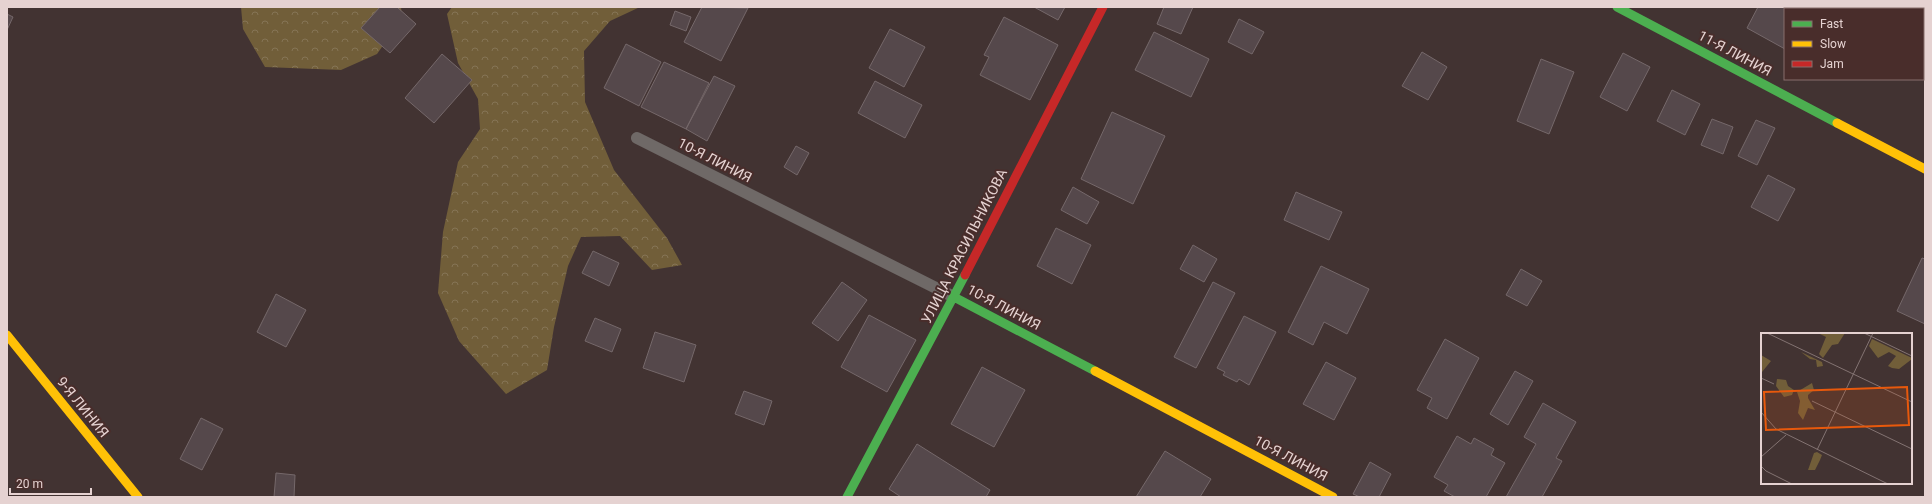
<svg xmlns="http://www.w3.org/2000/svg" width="1932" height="504" viewBox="0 0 1932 504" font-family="Roboto,sans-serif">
<defs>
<pattern id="forest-crowns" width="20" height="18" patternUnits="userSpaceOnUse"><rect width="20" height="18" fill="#715e39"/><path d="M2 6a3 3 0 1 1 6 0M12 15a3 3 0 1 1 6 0" fill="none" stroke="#857455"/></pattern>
</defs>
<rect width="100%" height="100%" fill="#423332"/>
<!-- forest -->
<path fill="url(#forest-crowns)" d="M 241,7 L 401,7 L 402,18 L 377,54 L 341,70 L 265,67 L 243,29 Z
M 452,7 L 640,7 L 610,21 L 584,51 L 585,102 L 614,170 L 667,238 L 682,265 L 652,270 L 620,236 L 581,237 L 568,266 L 554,327 L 547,370 L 506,394 L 459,341 L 438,293 L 443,232 L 458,162 L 480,129 L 478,99 L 458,63 L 447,14 Z"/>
<!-- building -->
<path fill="#55484b" stroke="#75686a" d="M 380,7 L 397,7 L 416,24 L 390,53 L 361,28 Z
M 702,7 L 748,8 L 721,61 L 684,42 Z
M 1034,7 L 1065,7 L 1058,20 Z
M 1164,7 L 1193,7 L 1181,34 L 1157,24 Z
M 1758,7 L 1811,7 L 1810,9 L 1785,9 L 1785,49 L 1747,28 Z
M 1901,7 L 1925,7 L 1925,56 L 1923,55 L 1923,9 L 1900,9 Z
M 675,11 L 691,17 L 686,31 L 670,25 Z
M 7,14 L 13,17 L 7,30 Z
M 1004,17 L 1058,45 L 1030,100 L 980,75 L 989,57 L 984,55 Z
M 1239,19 L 1264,32 L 1252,54 L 1228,42 Z
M 890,29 L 925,47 L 904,87 L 869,68 Z
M 1154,32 L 1209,59 L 1191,97 L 1135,70 Z
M 626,44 L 661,62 L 639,106 L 604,88 Z
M 1422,52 L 1447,67 L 1428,100 L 1402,86 Z
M 1623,53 L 1650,67 L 1627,111 L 1600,97 Z
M 442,54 L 472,80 L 434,123 L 405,98 Z
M 1541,59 L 1574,72 L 1549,134 L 1517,121 Z
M 664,62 L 709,83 L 686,129 L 641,107 Z
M 714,76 L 735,86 L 707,141 L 686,129 Z
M 875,81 L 922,105 L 905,138 L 858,113 Z
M 1672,90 L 1700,104 L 1685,135 L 1657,121 Z
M 1112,112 L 1165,136 L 1133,204 L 1081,179 Z
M 1712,119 L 1733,127 L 1723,154 L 1701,145 Z
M 1756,120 L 1775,128 L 1757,165 L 1738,156 Z
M 796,146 L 809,153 L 797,175 L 784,167 Z
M 1768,175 L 1795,189 L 1778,221 L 1751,207 Z
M 1073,187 L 1099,202 L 1087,224 L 1061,210 Z
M 1296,192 L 1342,212 L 1329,240 L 1284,220 Z
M 1056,228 L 1091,245 L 1072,284 L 1037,266 Z
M 1193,245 L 1217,259 L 1204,282 L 1180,269 Z
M 593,251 L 619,263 L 609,286 L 582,273 Z
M 1922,258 L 1925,259 L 1925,324 L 1897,311 Z
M 1321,266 L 1369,289 L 1347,334 L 1324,322 L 1313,345 L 1288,332 Z
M 1521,269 L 1542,281 L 1527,306 L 1506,295 Z
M 842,282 L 867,300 L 838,341 L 812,323 Z
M 1213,282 L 1235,293 L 1196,368 L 1174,357 Z
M 276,294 L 306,310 L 286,347 L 257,332 Z
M 869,315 L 916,340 L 887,392 L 841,367 Z
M 1244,316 L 1276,332 L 1249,385 L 1239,379 L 1237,382 L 1223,375 L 1225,372 L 1217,368 Z
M 595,318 L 621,329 L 612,352 L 585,341 Z
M 655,332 L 696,345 L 684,382 L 643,368 Z
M 1445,339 L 1479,358 L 1447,419 L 1427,408 L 1432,398 L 1417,390 Z
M 1326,362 L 1356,378 L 1334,420 L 1303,404 Z
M 982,367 L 1025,390 L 994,447 L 951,424 Z
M 1515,371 L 1533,381 L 1508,425 L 1490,414 Z
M 744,391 L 772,401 L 764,425 L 735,414 Z
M 1543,403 L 1576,422 L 1556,458 L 1562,461 L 1542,497 L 1506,497 L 1536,444 L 1524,437 Z
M 201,418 L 223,429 L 202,470 L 180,459 Z
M 1457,436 L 1471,444 L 1474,438 L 1494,449 L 1491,455 L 1505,463 L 1486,497 L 1455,497 L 1444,491 L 1448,485 L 1434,477 Z
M 917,444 L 990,490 L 986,497 L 901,497 L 889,489 Z
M 1165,451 L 1211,479 L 1200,497 L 1136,497 Z
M 1370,462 L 1391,474 L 1379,497 L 1360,497 L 1353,494 Z
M 276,473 L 295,475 L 294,497 L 274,497 Z"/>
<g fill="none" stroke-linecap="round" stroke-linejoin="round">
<!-- lane -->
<path stroke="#6f6967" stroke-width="12" d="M 637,138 L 954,297"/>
<!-- fast -->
<path stroke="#4caf50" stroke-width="9" d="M 1617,7 L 1837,123
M 954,297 L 1095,371
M 847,497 L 965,275"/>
<!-- slow -->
<path stroke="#ffc107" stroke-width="9" d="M 1837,123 L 1925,169
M 7,335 L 138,497
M 1095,371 L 1333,497"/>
<!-- jam -->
<path stroke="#c62828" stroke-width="9" d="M 965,275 L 1103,7"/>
</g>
<g text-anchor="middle" stroke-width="4" stroke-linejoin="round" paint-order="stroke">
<!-- street labels -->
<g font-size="14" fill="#e5d2d1" stroke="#492d2b">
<text transform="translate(1735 53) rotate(28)" y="5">11-Я ЛИНИЯ</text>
<text transform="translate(715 160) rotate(27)" y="5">10-Я ЛИНИЯ</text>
<text transform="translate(964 246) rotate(-63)" y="5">УЛИЦА КРАСИЛЬНИКОВА</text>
<text transform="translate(1004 307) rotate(28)" y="5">10-Я ЛИНИЯ</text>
<text transform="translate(83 407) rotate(51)" y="5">9-Я ЛИНИЯ</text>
<text transform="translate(1291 458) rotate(28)" y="5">10-Я ЛИНИЯ</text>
</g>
</g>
<!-- overview -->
<g transform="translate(1761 333)">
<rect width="151" height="151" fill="#423332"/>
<path d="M 57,0 L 84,0 L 77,11 L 71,12 L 62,25 L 58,21 L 65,4 ZM 111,6 L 151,25 L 151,26 L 138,36 L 131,35 L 127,33 L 135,23 L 128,19 L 117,25 L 108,13 ZM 40,19 L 61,29 L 62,33 L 56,34 L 55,27 L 49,26 ZM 0,22 L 10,28 L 1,39 L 0,49 ZM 16,46 L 25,47 L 27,53 L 33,57 L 31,62 L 23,64 L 15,53 ZM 51,50 L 53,57 L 47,62 L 47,65 L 54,77 L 47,75 L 42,87 L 37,80 L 39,68 L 36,59 ZM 56,119 L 61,122 L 59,127 L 54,137 L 47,137 L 53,120 Z" fill="#715e39"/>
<path fill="none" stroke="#837372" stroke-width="1" d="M 6,0 L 151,69M 103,0 L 151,23M 0,45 L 13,51M 51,68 L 151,116M 0,79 L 15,96 L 127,151M 56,117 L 112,0M 0,124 L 25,102M 0,133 L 5,138 L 31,151"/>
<path fill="#e8590c" fill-opacity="0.15" stroke="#e8590c" stroke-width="2" d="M 146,54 L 148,92 L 5,97 L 3,59 Z"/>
<rect width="151" height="151" fill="none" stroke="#e5d2d1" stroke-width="2"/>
</g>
<!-- border -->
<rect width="1932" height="504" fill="none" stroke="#e5d2d1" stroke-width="16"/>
<!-- legend -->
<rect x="1784" y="8" width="140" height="72" fill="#492d2b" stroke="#876f6d"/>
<rect x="1792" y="21" width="20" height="6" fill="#4caf50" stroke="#876f6d"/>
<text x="1820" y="28" font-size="12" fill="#e5d2d1">Fast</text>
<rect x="1792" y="41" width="20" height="6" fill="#ffc107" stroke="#876f6d"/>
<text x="1820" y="48" font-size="12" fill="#e5d2d1">Slow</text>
<rect x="1792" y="61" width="20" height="6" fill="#c62828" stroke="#876f6d"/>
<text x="1820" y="68" font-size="12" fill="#e5d2d1">Jam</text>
<!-- scale -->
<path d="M10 488v6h81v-6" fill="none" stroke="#e5d2d1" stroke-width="2"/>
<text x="16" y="488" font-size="12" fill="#e5d2d1" stroke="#492d2b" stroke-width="3" paint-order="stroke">20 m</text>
</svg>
